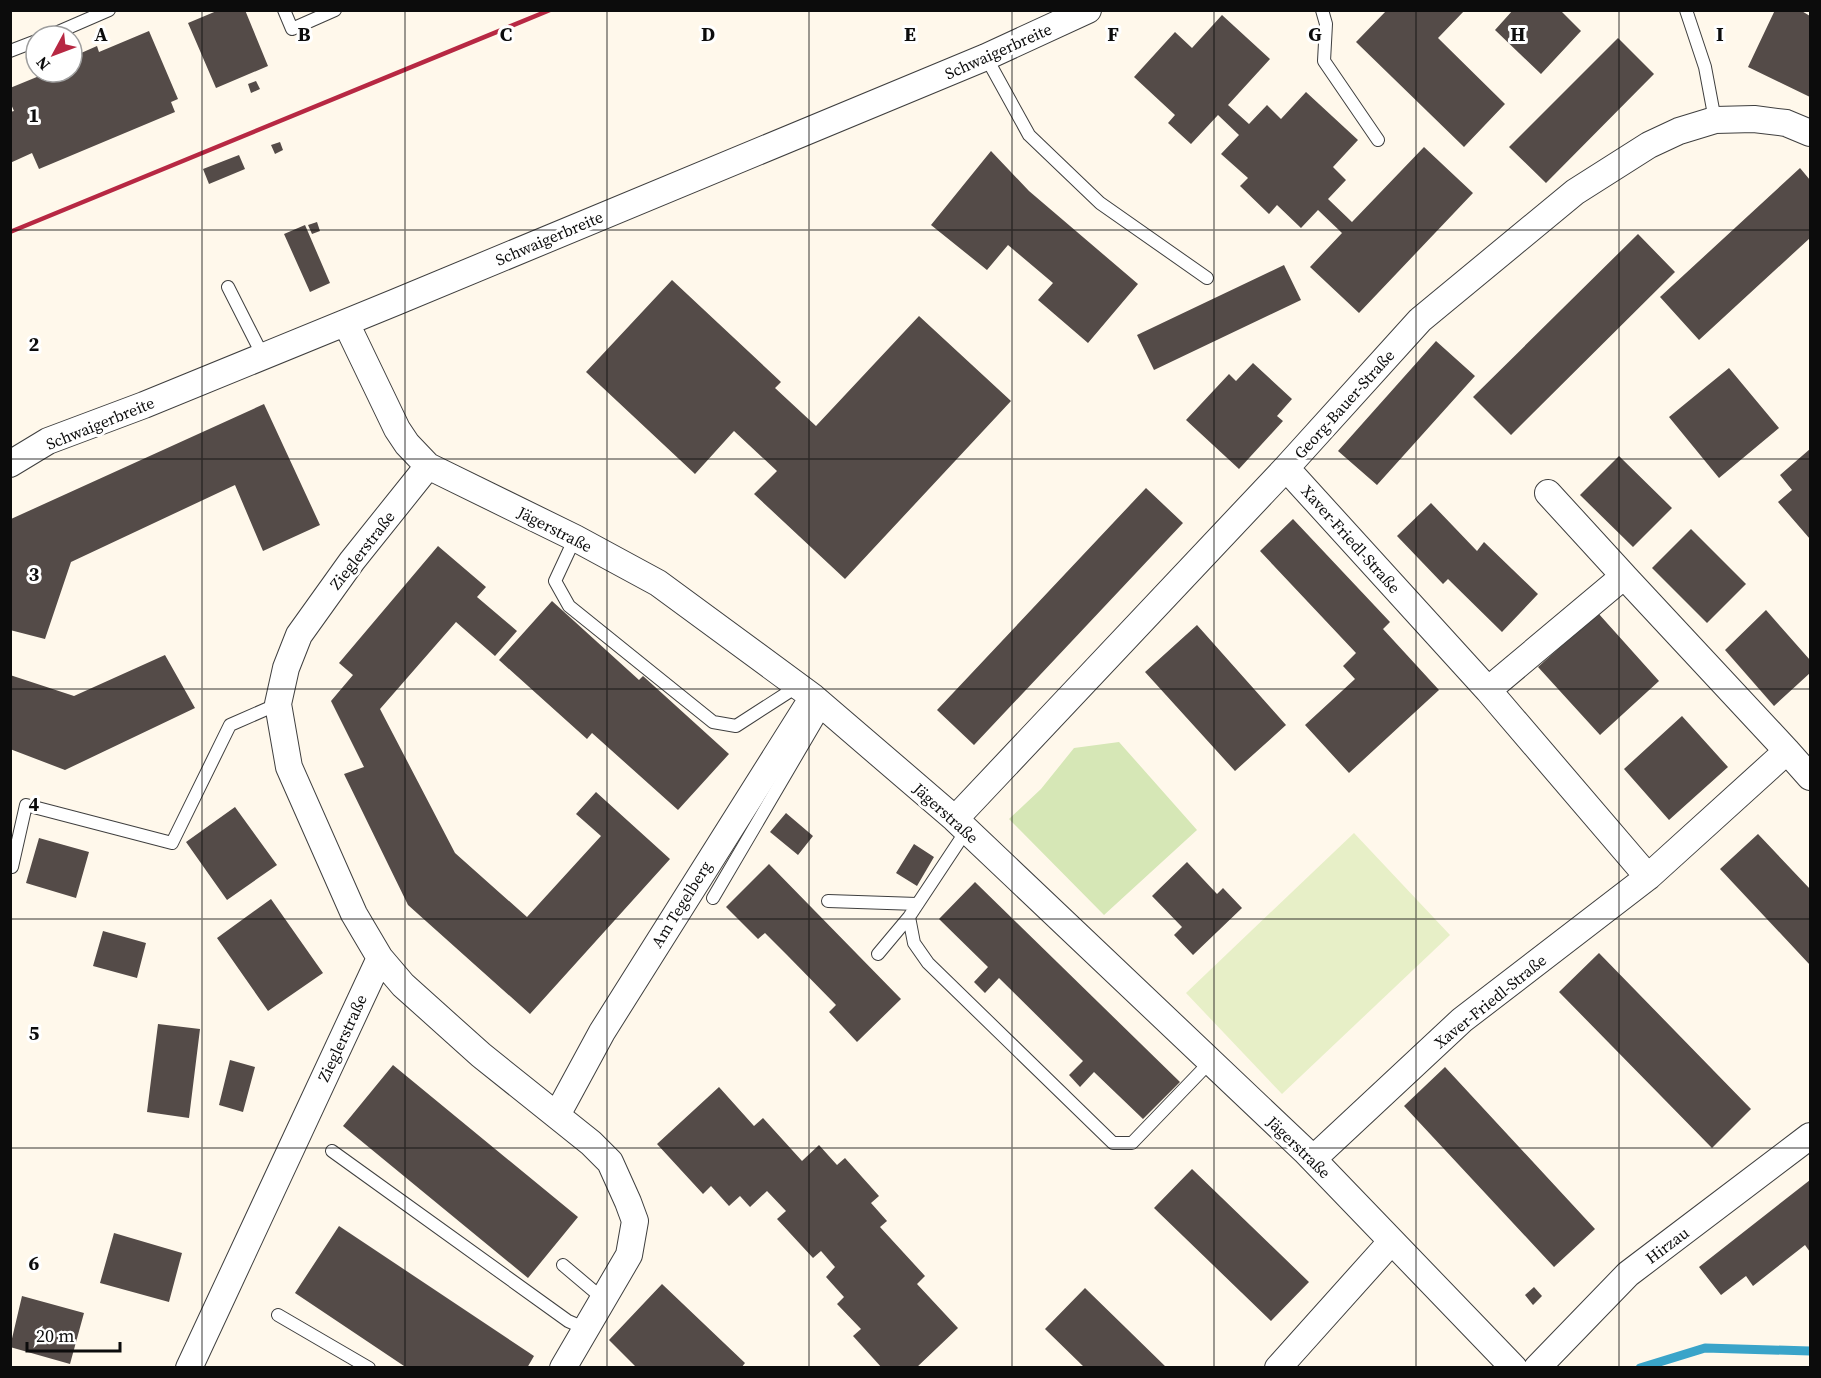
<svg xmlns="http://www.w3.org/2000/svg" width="1821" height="1378" viewBox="0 0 1821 1378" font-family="'Source Serif 4',serif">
<rect width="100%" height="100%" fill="#fff8eb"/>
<!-- grass -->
<path fill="#d6e7b6" d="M 1119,742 L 1197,830 L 1104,915 L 1009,819 L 1041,789 L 1074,748 Z"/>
<!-- pitch -->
<path fill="#e7efc7" d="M 1354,833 L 1450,935 L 1282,1094 L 1186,993 Z"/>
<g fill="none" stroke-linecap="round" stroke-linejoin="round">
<!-- stream -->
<path stroke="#3aa4c9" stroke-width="9" d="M 1640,1368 L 1705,1348 L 1810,1351"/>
</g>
<!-- building -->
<path fill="#544b48" d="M 219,10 L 245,10 L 268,66 L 216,88 L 188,23 Z
M 1387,10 L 1465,10 L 1438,38 L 1505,104 L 1464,147 L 1356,42 Z
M 1513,10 L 1560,10 L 1581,31 L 1541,74 L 1495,30 Z
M 1775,10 L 1800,10 L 1810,16 L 1810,97 L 1748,67 Z
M 1222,15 L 1270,59 L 1228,105 L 1249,124 L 1267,105 L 1281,119 L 1306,92 L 1358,140 L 1333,167 L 1346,180 L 1328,199 L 1352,222 L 1424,147 L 1473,193 L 1359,313 L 1310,267 L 1342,233 L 1318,210 L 1301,228 L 1277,205 L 1269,214 L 1240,186 L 1248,178 L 1221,154 L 1239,135 L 1218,115 L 1191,144 L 1168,123 L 1175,115 L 1134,77 L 1175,32 L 1192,48 Z
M 149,31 L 178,99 L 171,102 L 175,112 L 39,169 L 32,153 L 10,163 L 10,112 L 14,111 L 10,102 L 10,88 L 49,72 L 72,72 L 72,57 L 97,46 L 99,52 Z
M 1618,38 L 1654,74 L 1546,183 L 1509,147 Z
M 256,81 L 260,89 L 251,93 L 248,84 Z
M 280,142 L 283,150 L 275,154 L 271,145 Z
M 991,151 L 1029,191 L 1138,284 L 1088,343 L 1038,300 L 1053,283 L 1008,245 L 987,270 L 931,225 Z
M 239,155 L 245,169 L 209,184 L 203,169 Z
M 1800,168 L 1810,180 L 1810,238 L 1699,340 L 1660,297 Z
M 317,222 L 320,231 L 312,234 L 308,225 Z
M 305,225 L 330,283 L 310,292 L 284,234 Z
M 1638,234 L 1675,272 L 1511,435 L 1473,397 Z
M 1284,265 L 1301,300 L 1154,370 L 1137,335 Z
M 672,280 L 781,382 L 775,388 L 816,426 L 919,316 L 1011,401 L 845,579 L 754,494 L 777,471 L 734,431 L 695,474 L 586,372 Z
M 1436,341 L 1475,376 L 1377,485 L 1338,451 Z
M 1253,363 L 1292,399 L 1277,416 L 1283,421 L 1239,469 L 1186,420 L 1229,374 L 1236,381 Z
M 1729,368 L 1779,428 L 1719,478 L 1669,417 Z
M 264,404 L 320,525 L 263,551 L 235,485 L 71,562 L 45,639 L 10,630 L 11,519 Z
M 1810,449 L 1810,539 L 1778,502 L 1792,490 L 1780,475 Z
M 1619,456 L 1672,508 L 1633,547 L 1580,495 Z
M 1146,488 L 1183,523 L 974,745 L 937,710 Z
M 1431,503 L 1477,551 L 1484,542 L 1538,594 L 1502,632 L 1448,579 L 1443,584 L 1397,536 Z
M 1293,519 L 1390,622 L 1383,629 L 1439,690 L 1349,773 L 1305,725 L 1355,679 L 1343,666 L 1356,653 L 1260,551 Z
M 1691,529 L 1746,584 L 1707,623 L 1652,568 Z
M 438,546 L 486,587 L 477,597 L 517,631 L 495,656 L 456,622 L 380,709 L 455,853 L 527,917 L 601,836 L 576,814 L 596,792 L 670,859 L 530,1014 L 408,905 L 344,774 L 364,767 L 331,701 L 353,675 L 339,663 Z
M 552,601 L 639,680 L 643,676 L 729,754 L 678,810 L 592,733 L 587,739 L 499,660 Z
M 1766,610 L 1810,660 L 1810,673 L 1774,706 L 1725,650 Z
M 1598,613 L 1659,681 L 1600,735 L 1538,667 Z
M 1197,625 L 1286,725 L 1235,771 L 1145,672 Z
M 165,655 L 195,708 L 65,770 L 10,749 L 10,675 L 74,696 Z
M 1682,716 L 1728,767 L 1669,820 L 1624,769 Z
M 235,807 L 277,865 L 227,900 L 186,842 Z
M 786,813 L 813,836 L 798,855 L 770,832 Z
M 1758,834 L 1810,889 L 1810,965 L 1720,869 Z
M 39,838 L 89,852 L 76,898 L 26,883 Z
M 914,844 L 934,857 L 917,886 L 896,873 Z
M 1187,862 L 1217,894 L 1223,888 L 1242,908 L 1193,955 L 1174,935 L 1182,927 L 1152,896 Z
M 769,864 L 901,999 L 857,1042 L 829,1012 L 836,1005 L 787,955 L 765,933 L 758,939 L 726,907 Z
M 975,882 L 1180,1082 L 1143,1119 L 1094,1072 L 1080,1087 L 1069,1075 L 1083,1061 L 999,978 L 985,993 L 974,982 L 988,967 L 939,919 Z
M 271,899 L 323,973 L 268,1011 L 217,938 Z
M 103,931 L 146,943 L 137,978 L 93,966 Z
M 1599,953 L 1751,1109 L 1712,1148 L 1559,992 Z
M 158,1024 L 200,1029 L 189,1118 L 147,1112 Z
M 230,1060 L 255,1067 L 243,1112 L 219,1105 Z
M 393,1065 L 578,1217 L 528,1278 L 343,1126 Z
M 1445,1067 L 1595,1229 L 1554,1267 L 1404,1106 Z
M 719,1087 L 754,1126 L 763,1118 L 802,1161 L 819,1145 L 837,1165 L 845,1158 L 879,1196 L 871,1203 L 887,1221 L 880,1227 L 925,1276 L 917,1284 L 958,1328 L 916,1368 L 882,1368 L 853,1336 L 861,1329 L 837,1304 L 844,1297 L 826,1277 L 835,1267 L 821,1251 L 813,1258 L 777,1219 L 786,1211 L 767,1191 L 750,1207 L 740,1196 L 729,1206 L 711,1186 L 703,1194 L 657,1144 Z
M 1192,1169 L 1309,1282 L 1271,1321 L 1154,1208 Z
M 1810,1180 L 1810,1252 L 1805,1245 L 1753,1286 L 1746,1276 L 1721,1295 L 1699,1267 Z
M 339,1226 L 534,1356 L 527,1368 L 407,1368 L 295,1293 Z
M 114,1233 L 182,1253 L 169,1302 L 100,1283 Z
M 662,1284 L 745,1363 L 741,1368 L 637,1368 L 609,1340 Z
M 1534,1287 L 1542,1296 L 1533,1305 L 1525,1295 Z
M 1085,1288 L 1167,1368 L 1085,1368 L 1045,1329 Z
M 22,1296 L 84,1313 L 70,1364 L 10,1347 Z"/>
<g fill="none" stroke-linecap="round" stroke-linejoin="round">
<!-- lane casing -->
<g stroke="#3f3f3f" stroke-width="14">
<path id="lane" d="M 284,10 L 292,29 L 335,10
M 1322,10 L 1326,24 L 1324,61 L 1378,140
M 1686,10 L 1705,67 L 1715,120
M 49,36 L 109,10
M 10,51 L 36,41
M 986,57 L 1029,135 L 1100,203 L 1207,278
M 228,287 L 263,356
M 575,538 L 555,581 L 569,606 L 713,722 L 736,726 L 798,686
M 966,831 L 909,917 L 914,943 L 928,963 L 1113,1143 L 1132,1143 L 1210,1062
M 12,867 L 26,805 L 172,843 L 230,725 L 278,704
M 713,898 L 825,707
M 828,901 L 917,904
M 878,954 L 909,917
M 332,1151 L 568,1321 L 584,1328
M 563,1265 L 602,1298
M 278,1315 L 369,1368"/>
</g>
<!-- street casing -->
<g stroke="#3f3f3f" stroke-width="28">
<path id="street" d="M 346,323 L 397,429 L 407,444 L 428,466 L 575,538 L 658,583 L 813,697 L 955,819 L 1305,1151 L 1514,1368
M 10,464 L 48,441 L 144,405 L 396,302 L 986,57 L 1088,10
M 428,466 L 352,561 L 299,635 L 286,668 L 278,704 L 289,767 L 354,914 L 380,958 L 403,985 L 481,1055 L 591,1143 L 610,1162 L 628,1202 L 635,1221 L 629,1255 L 563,1368
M 1286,468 L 1488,690
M 1548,493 L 1624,576
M 955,819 L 1286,468 L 1420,320 L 1575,192 L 1649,145 L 1679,131 L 1715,120 L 1754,119 L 1786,123 L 1810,133
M 1648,877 L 1488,690 L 1624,576 L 1787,751
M 557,1115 L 602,1032 L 813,697
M 1313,1159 L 1462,1020 L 1648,877 L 1787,751 L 1810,777
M 189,1368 L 380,958
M 1278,1368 L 1391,1242
M 1537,1368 L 1628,1274 L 1810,1136"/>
</g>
<!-- lane -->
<use href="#lane" stroke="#fff" stroke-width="12"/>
<!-- street -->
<use href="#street" stroke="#fff" stroke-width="26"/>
<!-- rail -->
<path stroke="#b72843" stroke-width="4.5" d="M 10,232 L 550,10"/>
</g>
<!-- grid -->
<path fill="none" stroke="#0c0c0c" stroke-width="1.5" stroke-opacity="0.55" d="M 202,10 L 202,1368M 405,10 L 405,1368M 607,10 L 607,1368M 809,10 L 809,1368M 1012,10 L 1012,1368M 1214,10 L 1214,1368M 1416,10 L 1416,1368M 1619,10 L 1619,1368M 10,230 L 1810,230M 10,459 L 1810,459M 10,689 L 1810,689M 10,919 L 1810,919M 10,1148 L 1810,1148"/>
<g text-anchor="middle" stroke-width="6" stroke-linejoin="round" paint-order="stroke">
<!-- street labels -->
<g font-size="16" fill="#0c0c0c" stroke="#fff">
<text transform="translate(998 51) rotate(-24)" y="6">Schwaigerbreite</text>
<text transform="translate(549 238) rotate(-23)" y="6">Schwaigerbreite</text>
<text transform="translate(1344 404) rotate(-48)" y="6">Georg-Bauer-Straße</text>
<text transform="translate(100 423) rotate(-22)" y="6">Schwaigerbreite</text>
<text transform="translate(555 529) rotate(27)" y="6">Jägerstraße</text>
<text transform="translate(1351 539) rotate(48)" y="6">Xaver-Friedl-Straße</text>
<text transform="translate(362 550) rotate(-52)" y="6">Zieglerstraße</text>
<text transform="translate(946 813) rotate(42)" y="6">Jägerstraße</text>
<text transform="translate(681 904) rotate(-58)" y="6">Am Tegelberg</text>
<text transform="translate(1490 1001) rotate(-39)" y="6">Xaver-Friedl-Straße</text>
<text transform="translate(342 1038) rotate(-65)" y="6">Zieglerstraße</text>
<text transform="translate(1299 1147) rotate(44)" y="6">Jägerstraße</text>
<text transform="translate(1667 1245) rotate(-37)" y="6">Hirzau</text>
</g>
</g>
<g font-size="20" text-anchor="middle" font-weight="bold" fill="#0c0c0c" stroke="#fff" stroke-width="6" stroke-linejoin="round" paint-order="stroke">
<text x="101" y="41">A</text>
<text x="304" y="41">B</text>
<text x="506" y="41">C</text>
<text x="708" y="41">D</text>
<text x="910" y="41">E</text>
<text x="1113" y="41">F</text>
<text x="1315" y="41">G</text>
<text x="1518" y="41">H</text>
<text x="1720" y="41">I</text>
<text x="34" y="122">1</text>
<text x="34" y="351">2</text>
<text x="34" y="581">3</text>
<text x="34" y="811">4</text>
<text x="34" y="1040">5</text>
<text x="34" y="1270">6</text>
</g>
<!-- border -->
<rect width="1821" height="1378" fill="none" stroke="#0c0c0c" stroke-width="24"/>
<!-- north arrow -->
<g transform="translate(54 54) rotate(229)"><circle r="28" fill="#ffffff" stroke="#9e9e9e" stroke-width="1.5"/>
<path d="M0-4.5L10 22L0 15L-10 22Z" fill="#b72843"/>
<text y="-9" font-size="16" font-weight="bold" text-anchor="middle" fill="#0c0c0c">N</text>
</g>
<!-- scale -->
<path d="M27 1342v9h93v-9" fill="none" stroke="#0c0c0c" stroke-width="3"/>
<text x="36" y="1342" font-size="18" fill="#0c0c0c" stroke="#ffffff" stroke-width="4.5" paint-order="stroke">20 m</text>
</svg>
